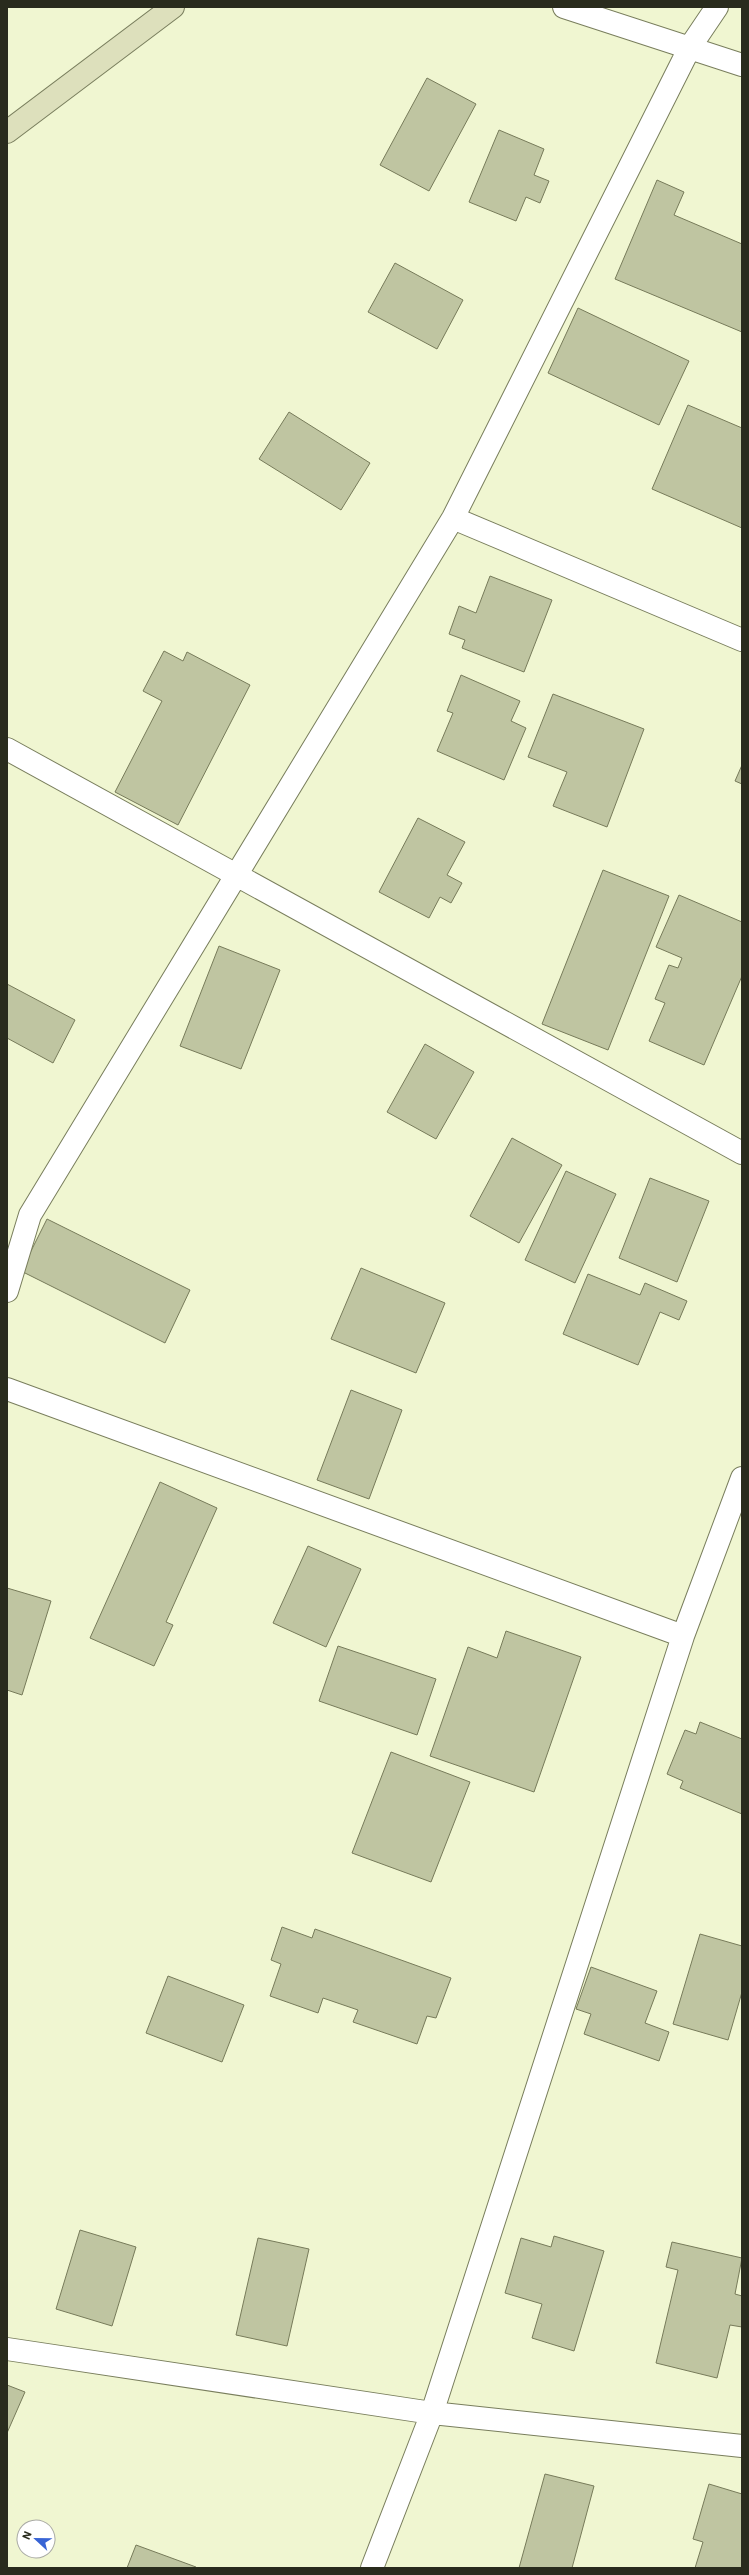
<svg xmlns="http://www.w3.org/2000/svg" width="749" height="2575" viewBox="0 0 749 2575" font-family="'IBM Plex Sans',sans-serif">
<rect width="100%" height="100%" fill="#f0f6d1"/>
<!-- building -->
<path fill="#bfc5a1" stroke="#777b5a" d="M 427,78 L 476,104 L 429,191 L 380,165 Z
M 499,130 L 544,149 L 534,175 L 549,181 L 540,203 L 526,197 L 516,221 L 469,202 Z
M 657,180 L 684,192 L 674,215 L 742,244 L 742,332 L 615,279 Z
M 395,263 L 463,300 L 437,349 L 368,312 Z
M 578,308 L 689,361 L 659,425 L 548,373 Z
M 688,405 L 742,428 L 742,528 L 652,489 Z
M 289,412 L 370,463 L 341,510 L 259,459 Z
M 490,576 L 552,600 L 524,672 L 462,648 L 465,640 L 449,634 L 459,606 L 476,613 Z
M 164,651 L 183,661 L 187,652 L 250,685 L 178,825 L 115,792 L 162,701 L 143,691 Z
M 461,675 L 520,701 L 511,721 L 526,728 L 504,780 L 437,751 L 453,713 L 447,711 Z
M 553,694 L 644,729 L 607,827 L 553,806 L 567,772 L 528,757 Z
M 742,765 L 742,784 L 735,781 Z
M 418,818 L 465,842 L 447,875 L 462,883 L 451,903 L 440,897 L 429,918 L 379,892 Z
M 603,870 L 669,896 L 608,1050 L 542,1024 Z
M 679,895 L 742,922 L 742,976 L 704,1065 L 649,1041 L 665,1003 L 655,999 L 669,965 L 678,968 L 682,958 L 656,947 Z
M 219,946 L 280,970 L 241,1069 L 180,1046 Z
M 7,984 L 75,1020 L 53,1063 L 7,1038 Z
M 425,1044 L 474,1072 L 436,1139 L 387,1112 Z
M 512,1138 L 562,1165 L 519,1243 L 470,1216 Z
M 566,1171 L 616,1194 L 575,1283 L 525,1260 Z
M 650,1178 L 709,1201 L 677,1282 L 619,1258 Z
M 47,1219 L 190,1290 L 165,1343 L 21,1271 Z
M 361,1268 L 445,1303 L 416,1373 L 331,1339 Z
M 588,1274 L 640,1295 L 645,1283 L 687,1301 L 679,1320 L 660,1312 L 638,1365 L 563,1334 Z
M 351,1390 L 402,1410 L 369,1499 L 317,1480 Z
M 160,1482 L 217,1508 L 166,1622 L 173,1625 L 154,1666 L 90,1638 Z
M 308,1546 L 361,1569 L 326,1647 L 273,1623 Z
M 7,1588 L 51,1601 L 22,1695 L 7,1690 Z
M 506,1631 L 581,1657 L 534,1792 L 430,1756 L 468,1647 L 497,1658 Z
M 338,1646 L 436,1679 L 417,1735 L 319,1701 Z
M 700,1722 L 742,1739 L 742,1814 L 680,1788 L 683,1781 L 667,1774 L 685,1730 L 696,1734 Z
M 391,1752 L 470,1782 L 431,1882 L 352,1853 Z
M 282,1927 L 312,1938 L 315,1929 L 451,1978 L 436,2018 L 427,2016 L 417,2044 L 353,2022 L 358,2010 L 323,1998 L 318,2013 L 270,1996 L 281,1964 L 271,1960 Z
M 700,1934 L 742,1946 L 742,1992 L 728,2040 L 673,2024 Z
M 591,1967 L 657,1991 L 645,2023 L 669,2032 L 659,2061 L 584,2034 L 591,2014 L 576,2009 Z
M 168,1976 L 244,2005 L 222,2062 L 146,2033 Z
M 80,2230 L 136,2247 L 112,2326 L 56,2309 Z
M 554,2236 L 604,2251 L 574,2351 L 532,2338 L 542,2304 L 505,2293 L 521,2238 L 551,2247 Z
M 258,2238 L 309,2249 L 287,2346 L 236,2335 Z
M 672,2242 L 742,2258 L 735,2294 L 742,2296 L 742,2327 L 730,2325 L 717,2378 L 656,2363 L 678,2270 L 666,2267 Z
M 7,2385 L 25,2392 L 7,2433 Z
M 545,2474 L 594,2486 L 572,2568 L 519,2568 Z
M 709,2484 L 742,2494 L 742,2568 L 695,2568 L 703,2542 L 693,2539 Z
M 136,2545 L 196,2567 L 196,2568 L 127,2568 Z"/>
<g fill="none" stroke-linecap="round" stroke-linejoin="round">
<!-- street casing -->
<g stroke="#797e5d" stroke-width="24">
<path id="street" d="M 564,7 L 742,65
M 453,518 L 742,640
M 7,749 L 742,1153
M 7,1291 L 30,1215 L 453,518 L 690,47 L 717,7
M 7,1389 L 683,1636
M 7,2349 L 432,2413 L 742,2446
M 372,2568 L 432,2413 L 683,1636 L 742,1478"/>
</g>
<!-- secondary casing -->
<g stroke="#797e5d" stroke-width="24">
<path id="secondary" d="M 7,132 L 173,7"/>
</g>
<!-- street -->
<use href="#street" stroke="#fff" stroke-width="22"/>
<!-- secondary -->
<use href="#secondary" stroke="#dde0bc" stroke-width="22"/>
</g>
<!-- border -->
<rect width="749" height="2575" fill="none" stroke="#292b1d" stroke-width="16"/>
<!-- north arrow -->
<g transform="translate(36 2539) rotate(292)"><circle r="19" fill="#ffffff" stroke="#a9aaa5"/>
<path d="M0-3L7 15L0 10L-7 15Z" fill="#3864d5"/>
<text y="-6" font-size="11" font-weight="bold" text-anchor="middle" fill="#292b1d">N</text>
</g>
</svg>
